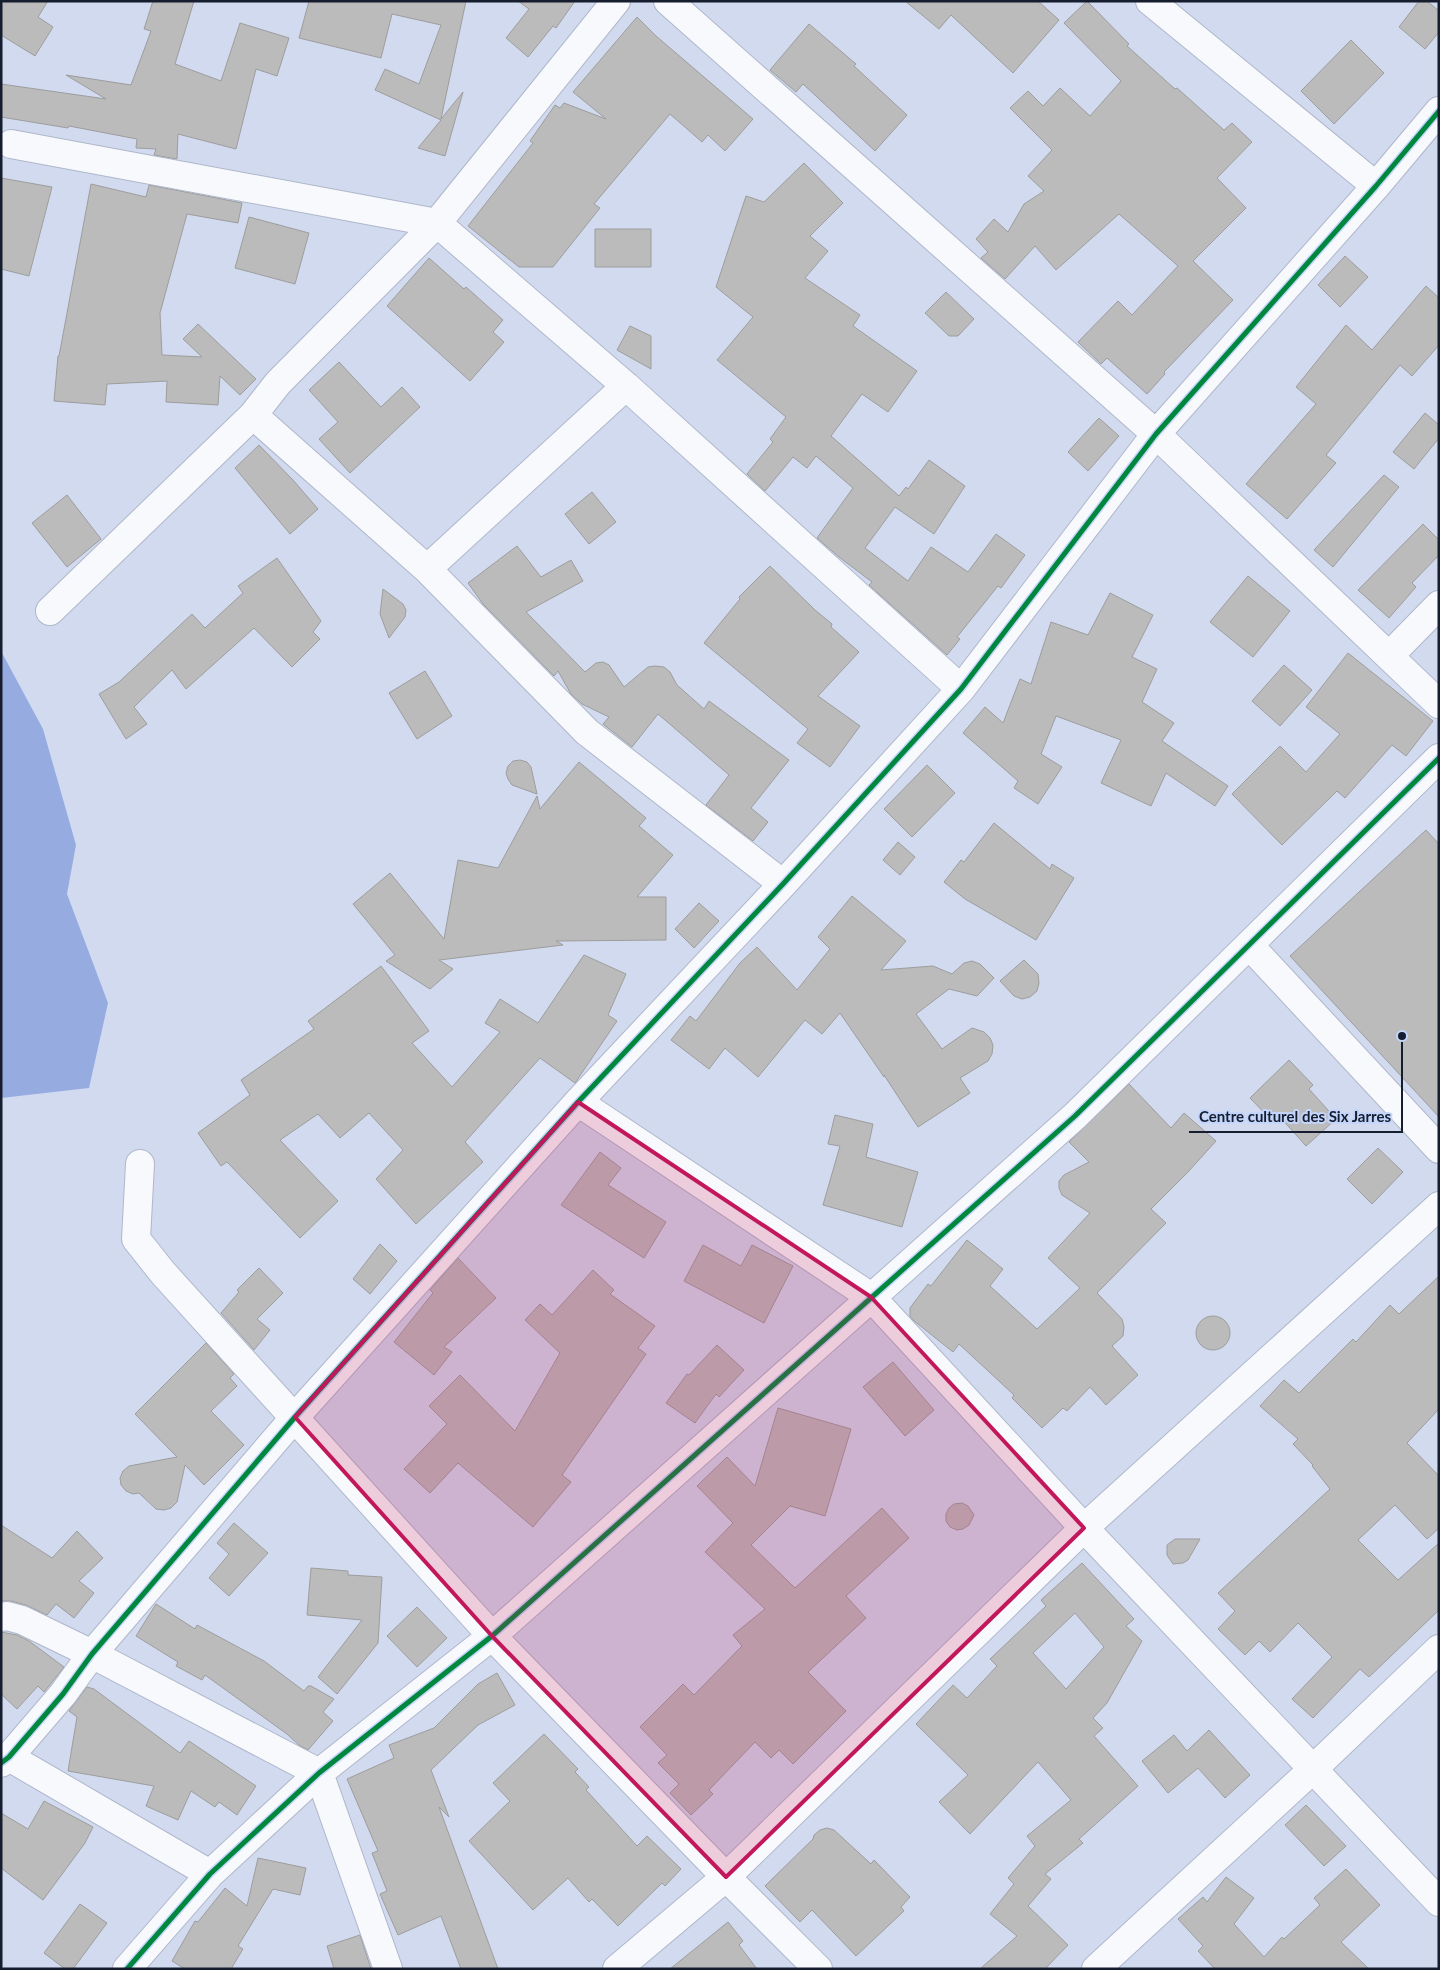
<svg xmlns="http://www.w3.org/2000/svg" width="1440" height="1970" viewBox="0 0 1440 1970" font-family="Lato,sans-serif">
<rect width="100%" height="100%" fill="#d1daef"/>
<!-- water -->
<path fill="#96ace1" d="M 1,651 L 43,729 L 76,845 L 67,894 L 108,1003 L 89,1088 L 1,1098 Z"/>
<!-- building -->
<path fill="#bcbbbb" stroke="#9d9d9d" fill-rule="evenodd" d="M 1,1 L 48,1 L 38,17 L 53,27 L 35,56 L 1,35 Z
M 153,1 L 194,1 L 175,64 L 221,81 L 240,23 L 289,38 L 277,76 L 256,69 L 236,149 L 178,134 L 177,159 L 154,155 L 156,149 L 136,148 L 137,139 L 69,126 L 68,128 L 1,117 L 1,84 L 106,99 L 66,75 L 131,85 L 151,31 L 144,29 Z
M 309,1 L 466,1 L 441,119 L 463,92 L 445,156 L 418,148 L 441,120 L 375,90 L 385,69 L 419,84 L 441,25 L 392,14 L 381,58 L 299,38 Z
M 518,1 L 575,1 L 556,28 L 553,26 L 528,57 L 506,38 L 529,9 Z
M 905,1 L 1038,1 L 1059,20 L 1013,73 L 951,15 L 939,29 Z
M 1087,1 L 1129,44 L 1127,46 L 1175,89 L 1177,88 L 1224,130 L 1232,123 L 1252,142 L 1217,178 L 1246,208 L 1193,261 L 1233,300 L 1164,372 L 1165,374 L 1147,394 L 1107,358 L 1101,364 L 1078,342 L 1118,301 L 1132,315 L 1178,266 L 1119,214 L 1056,270 L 1035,246 L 1005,279 L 981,258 L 988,252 L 976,239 L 994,219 L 1008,232 L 1024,204 L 1044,191 L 1028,176 L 1052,150 L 1010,108 L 1028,91 L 1043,106 L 1060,88 L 1090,116 L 1121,81 L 1064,23 Z
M 1419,1 L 1427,1 L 1439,11 L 1439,32 L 1425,49 L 1399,27 Z
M 637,17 L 656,36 L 753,119 L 725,151 L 708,135 L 702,142 L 670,114 L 594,204 L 600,208 L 553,267 L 519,267 L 468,226 L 533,143 L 530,141 L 555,105 L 560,108 L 564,103 L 606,119 L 573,92 Z
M 809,24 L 856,64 L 854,66 L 907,115 L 875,151 L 803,84 L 796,92 L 770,70 Z
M 1351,40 L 1384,73 L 1334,124 L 1301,91 Z
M 804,163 L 843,203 L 810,236 L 828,251 L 805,278 L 860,315 L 853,326 L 917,371 L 888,412 L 862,394 L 831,436 L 899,496 L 906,487 L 908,489 L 929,460 L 965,486 L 934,534 L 895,507 L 865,548 L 908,581 L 931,547 L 968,572 L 996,534 L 1025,555 L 1001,588 L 998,586 L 957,637 L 960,639 L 947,655 L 869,585 L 872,582 L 839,557 L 817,538 L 853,488 L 816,456 L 807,468 L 793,457 L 765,491 L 747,474 L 773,442 L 770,439 L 786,417 L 717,360 L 753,317 L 716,287 L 746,196 L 764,202 Z
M 1,178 L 52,187 L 29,276 L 1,269 Z
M 91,184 L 146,197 L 149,185 L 242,203 L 238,223 L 187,214 L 160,313 L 162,355 L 202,357 L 183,339 L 198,324 L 256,379 L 240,395 L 220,376 L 218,405 L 166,402 L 167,381 L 107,384 L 105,405 L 54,401 L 58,356 L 59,356 Z
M 249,217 L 309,233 L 295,284 L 235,268 Z
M 595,229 L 651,229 L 651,267 L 595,267 Z
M 1345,256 L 1368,277 L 1340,307 L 1318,285 Z
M 429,258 L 464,289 L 466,287 L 503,320 L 493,332 L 504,342 L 470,381 L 387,306 Z
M 1426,286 L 1439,298 L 1439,345 L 1412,376 L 1400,365 L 1326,455 L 1336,463 L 1287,519 L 1246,484 L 1316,404 L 1296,387 L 1346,325 L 1372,350 Z
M 946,292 L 974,319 L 958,336 L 949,336 L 925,313 Z
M 630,326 L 651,336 L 651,369 L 617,350 Z
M 339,362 L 381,407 L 402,387 L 420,407 L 350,473 L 319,439 L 338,422 L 309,390 Z
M 1425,413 L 1439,425 L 1439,438 L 1414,469 L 1393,452 Z
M 1099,418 L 1119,436 L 1088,471 L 1068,452 Z
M 259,445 L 293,480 L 318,509 L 290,534 L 235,468 Z
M 1384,475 L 1399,487 L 1333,567 L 1314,550 Z
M 592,492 L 616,522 L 589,544 L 565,514 Z
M 67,495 L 101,539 L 67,567 L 32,523 Z
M 1423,524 L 1439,540 L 1439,555 L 1412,583 L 1416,587 L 1389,618 L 1358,590 Z
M 517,546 L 541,577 L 571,560 L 583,581 L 526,612 L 585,672 L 596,663 L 603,662 L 609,665 L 624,687 L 648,667 L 655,666 L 664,667 L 670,672 L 677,685 L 704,709 L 709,701 L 789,760 L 751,808 L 768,822 L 753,841 L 706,805 L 729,775 L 658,714 L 632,747 L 603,724 L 609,717 L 582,704 L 571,694 L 558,671 L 554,676 L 483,604 L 468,583 Z
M 277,558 L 321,621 L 313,632 L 320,639 L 292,667 L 254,628 L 186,689 L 172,670 L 134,707 L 147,724 L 126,739 L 99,694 L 119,682 L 192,614 L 205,628 L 243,593 L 238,586 Z
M 770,566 L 815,610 L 832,624 L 831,627 L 859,652 L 818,696 L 860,726 L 830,767 L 797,743 L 808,729 L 704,643 L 740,599 L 739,597 Z
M 1248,576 L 1290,611 L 1253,657 L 1210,622 Z
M 383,589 L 403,604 L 406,610 L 405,617 L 389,638 L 380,614 Z
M 1110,593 L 1153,615 L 1132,657 L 1157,669 L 1142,702 L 1174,723 L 1162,741 L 1228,786 L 1215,806 L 1166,773 L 1151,806 L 1101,783 L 1121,740 L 1056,716 L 1041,754 L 1062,767 L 1038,804 L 1014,788 L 1018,781 L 963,733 L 985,707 L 1003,723 L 1020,679 L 1031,684 L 1051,622 L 1088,635 Z
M 1348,653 L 1433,721 L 1406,756 L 1392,745 L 1345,798 L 1337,791 L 1282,845 L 1232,794 L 1280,746 L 1306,772 L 1340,734 L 1306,707 Z
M 1284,665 L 1312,690 L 1280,726 L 1252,701 Z
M 425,671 L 452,716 L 417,739 L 389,693 Z
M 520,760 L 527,762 L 531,767 L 537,794 L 512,785 L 508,779 L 506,773 L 508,766 L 513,761 Z
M 579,762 L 646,818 L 639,826 L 673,855 L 637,897 L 666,897 L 666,940 L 556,941 L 563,945 L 439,960 L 453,969 L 430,989 L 386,961 L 395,955 L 353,904 L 390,873 L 444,939 L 458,860 L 498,868 L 537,796 L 540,809 Z
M 927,765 L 955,793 L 912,837 L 884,809 Z
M 994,823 L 1050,869 L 1052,864 L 1074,878 L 1036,940 L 965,899 L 944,882 L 961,860 L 964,862 Z
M 1426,830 L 1439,844 L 1439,1117 L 1290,956 Z
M 898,842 L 915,857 L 900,875 L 883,860 Z
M 852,896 L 906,941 L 881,970 L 933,966 L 952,974 L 964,963 L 972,961 L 980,964 L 994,978 L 977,996 L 949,989 L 916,1014 L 942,1049 L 972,1028 L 984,1032 L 990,1038 L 993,1045 L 992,1054 L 988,1061 L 960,1078 L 970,1093 L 918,1127 L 884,1075 L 884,1077 L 840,1013 L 822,1034 L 805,1020 L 758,1077 L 725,1048 L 709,1069 L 671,1040 L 690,1016 L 696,1021 L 740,963 L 757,947 L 797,990 L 830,949 L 818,937 Z
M 699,903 L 719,921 L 694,948 L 675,929 Z
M 584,955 L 626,974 L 608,1015 L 617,1021 L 575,1083 L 540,1058 L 465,1142 L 483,1162 L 416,1224 L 376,1179 L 403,1150 L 369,1113 L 340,1138 L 318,1114 L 280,1140 L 338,1201 L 300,1238 L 227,1162 L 221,1166 L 198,1133 L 250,1095 L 241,1080 L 314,1029 L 308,1021 L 381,966 L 429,1031 L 412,1043 L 452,1087 L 500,1032 L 485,1023 L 500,999 L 538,1023 Z
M 1024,960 L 1038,974 L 1039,983 L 1037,991 L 1030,997 L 1022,999 L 1014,996 L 1000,981 Z
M 1289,1060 L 1313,1085 L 1309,1089 L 1336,1119 L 1306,1146 L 1280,1117 L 1274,1123 L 1250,1098 Z
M 1129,1084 L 1171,1128 L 1184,1113 L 1216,1141 L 1188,1172 L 1151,1209 L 1166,1223 L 1097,1293 L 1122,1319 L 1124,1327 L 1123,1336 L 1112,1346 L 1138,1375 L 1106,1405 L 1090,1387 L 1067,1411 L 1063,1408 L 1042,1428 L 1012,1398 L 1014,1395 L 959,1344 L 953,1352 L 913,1320 L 910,1316 L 910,1308 L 928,1284 L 931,1286 L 967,1240 L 1003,1269 L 990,1286 L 1037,1329 L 1080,1288 L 1048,1258 L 1090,1213 L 1062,1195 L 1059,1188 L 1059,1181 L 1064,1175 L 1089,1162 L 1069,1142 Z
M 835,1115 L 873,1124 L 866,1157 L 918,1172 L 902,1227 L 823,1205 L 840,1146 L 828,1144 Z
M 1378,1148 L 1403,1172 L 1372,1204 L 1347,1179 Z
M 600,1152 L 621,1168 L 608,1185 L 666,1222 L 644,1258 L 561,1205 Z
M 380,1244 L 397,1261 L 370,1294 L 353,1279 Z
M 703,1245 L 741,1266 L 752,1245 L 793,1266 L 764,1323 L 684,1281 Z
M 458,1258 L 496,1298 L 444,1347 L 452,1352 L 434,1375 L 394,1342 L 433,1293 L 430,1290 Z
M 259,1268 L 283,1293 L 257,1319 L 270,1330 L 254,1350 L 221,1313 L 239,1292 L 237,1290 Z
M 593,1270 L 614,1290 L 610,1294 L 655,1326 L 638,1348 L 646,1354 L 562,1475 L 571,1482 L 533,1527 L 458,1463 L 430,1493 L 404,1469 L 447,1424 L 429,1406 L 460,1375 L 515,1431 L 560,1353 L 525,1320 L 540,1304 L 552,1315 Z
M 1439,1276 L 1439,1409 L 1407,1443 L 1439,1476 L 1439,1528 L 1427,1539 L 1395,1505 L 1358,1540 L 1398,1580 L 1439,1543 L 1439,1610 L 1369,1677 L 1360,1669 L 1313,1718 L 1292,1699 L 1332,1657 L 1298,1623 L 1270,1652 L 1259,1641 L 1245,1655 L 1218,1629 L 1235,1611 L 1218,1593 L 1330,1489 L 1312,1466 L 1313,1465 L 1293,1444 L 1298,1439 L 1260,1406 L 1284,1380 L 1299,1393 L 1353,1339 L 1356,1342 L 1390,1305 L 1399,1314 Z
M1196 1333a17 17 0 1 1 34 0a17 17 0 1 1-34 0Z
M 206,1343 L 234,1374 L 230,1378 L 237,1386 L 211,1411 L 244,1445 L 204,1485 L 185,1465 L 177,1502 L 171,1508 L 164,1510 L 156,1509 L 139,1493 L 133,1494 L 126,1491 L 121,1485 L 120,1478 L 123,1471 L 129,1466 L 177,1457 L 135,1414 Z
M 717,1345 L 744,1370 L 719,1397 L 716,1394 L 695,1423 L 666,1403 L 687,1374 L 689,1375 Z
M 893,1362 L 934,1410 L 905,1436 L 863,1387 Z
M 778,1408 L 851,1429 L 825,1516 L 790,1506 L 751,1545 L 795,1588 L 882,1508 L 909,1538 L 846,1596 L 866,1618 L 808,1672 L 846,1711 L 793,1764 L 779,1750 L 771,1758 L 755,1742 L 709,1790 L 713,1794 L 691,1815 L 670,1793 L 679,1784 L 658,1763 L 667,1755 L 640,1727 L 683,1684 L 694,1695 L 742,1646 L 733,1635 L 765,1609 L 705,1552 L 733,1523 L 697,1486 L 727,1457 L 755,1486 Z
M 962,1503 L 968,1506 L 974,1515 L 969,1525 L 963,1529 L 957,1530 L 950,1527 L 946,1521 L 946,1514 L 949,1508 L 954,1504 Z
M 234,1523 L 268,1553 L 229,1596 L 209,1578 L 229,1554 L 217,1543 Z
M 1,1525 L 52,1558 L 77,1531 L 103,1558 L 79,1581 L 94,1593 L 74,1618 L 56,1604 L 47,1615 L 26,1605 L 11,1601 L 1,1601 Z
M 1175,1539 L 1200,1539 L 1188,1560 L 1183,1563 L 1173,1564 L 1167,1555 L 1167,1545 Z
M 1082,1563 L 1134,1619 L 1126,1626 L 1142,1641 L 1107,1703 L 1093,1718 L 1103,1728 L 1094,1736 L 1138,1786 L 1079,1839 L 1083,1843 L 1045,1874 L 1051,1879 L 1028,1906 L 1068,1945 L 1045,1969 L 980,1969 L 1017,1936 L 990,1914 L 1014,1884 L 1008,1878 L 1035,1846 L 1027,1836 L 1071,1800 L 1038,1762 L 970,1834 L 939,1802 L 968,1775 L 916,1724 L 953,1685 L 967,1698 L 997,1666 L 990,1659 L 1046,1606 L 1041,1600 ZM 1075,1613 L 1104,1647 L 1066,1689 L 1033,1653 Z
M 311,1568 L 348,1571 L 348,1575 L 382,1577 L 378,1643 L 337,1694 L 318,1677 L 362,1620 L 307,1615 Z
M 156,1604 L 195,1629 L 197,1625 L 264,1661 L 304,1691 L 308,1686 L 311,1686 L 334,1699 L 323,1712 L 333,1721 L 308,1750 L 299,1745 L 287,1734 L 205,1675 L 202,1680 L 176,1666 L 178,1662 L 136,1636 Z
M 417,1607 L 447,1638 L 417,1667 L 387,1636 Z
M 1,1632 L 17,1635 L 29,1641 L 64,1667 L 44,1692 L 38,1686 L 17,1709 L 1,1694 Z
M 497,1673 L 515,1705 L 478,1725 L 431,1770 L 449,1817 L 439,1807 L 498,1969 L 461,1969 L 441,1916 L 398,1935 L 380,1894 L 387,1891 L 372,1853 L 378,1851 L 347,1779 L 394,1758 L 389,1745 L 434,1728 L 478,1684 Z
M 87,1687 L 94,1689 L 180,1753 L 189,1741 L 256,1786 L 237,1815 L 219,1802 L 215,1807 L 191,1791 L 178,1820 L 146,1806 L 154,1786 L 68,1771 L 77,1717 L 69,1711 Z
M 1209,1730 L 1250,1775 L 1225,1798 L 1198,1768 L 1168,1793 L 1142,1761 L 1174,1735 L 1187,1751 Z
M 544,1734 L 578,1769 L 575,1772 L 589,1787 L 586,1790 L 637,1846 L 647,1836 L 681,1869 L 665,1886 L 662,1883 L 618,1926 L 592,1899 L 589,1902 L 568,1878 L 533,1910 L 469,1841 L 510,1801 L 493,1783 Z
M 44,1801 L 93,1827 L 85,1843 L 43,1900 L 1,1868 L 1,1813 L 28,1829 Z
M 1306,1805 L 1346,1846 L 1324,1866 L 1285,1825 Z
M 827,1828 L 834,1830 L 871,1864 L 874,1860 L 910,1897 L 901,1907 L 904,1911 L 856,1956 L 812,1910 L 800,1922 L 765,1886 L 813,1839 L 814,1835 L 820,1830 Z
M 258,1858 L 306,1868 L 300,1895 L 273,1889 L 238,1946 L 243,1949 L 231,1969 L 185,1969 L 172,1961 L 195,1921 L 198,1922 L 225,1888 L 247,1906 Z
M 1346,1869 L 1380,1905 L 1341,1942 L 1369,1969 L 1215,1969 L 1198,1951 L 1203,1946 L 1178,1919 L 1203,1897 L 1207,1902 L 1226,1877 L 1254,1898 L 1234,1924 L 1264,1957 L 1282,1937 L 1284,1939 L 1320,1905 L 1314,1898 Z
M 80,1904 L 107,1923 L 73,1969 L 65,1969 L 44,1953 Z
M 728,1922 L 743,1941 L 739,1945 L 757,1969 L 670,1969 Z
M 360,1935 L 371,1969 L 334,1969 L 327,1946 Z"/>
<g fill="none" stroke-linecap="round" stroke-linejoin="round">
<!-- street casing -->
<g stroke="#afb7ca" stroke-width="30">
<path id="street" d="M 616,1 L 437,223 L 278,383 L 253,415 L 427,569 L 587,732 L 783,884
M 668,1 L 1156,434 L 1439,704
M 1150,1 L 1376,186
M 11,144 L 437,223 L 626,386 L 961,689
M 427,569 L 626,386
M 50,611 L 253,415
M 1390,655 L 1439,605
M 1249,945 L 1439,1149
M 578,1102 L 871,1297 L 1084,1528 L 1439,1902
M 140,1164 L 136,1239 L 163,1273 L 492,1636 L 726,1877 L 818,1969
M 1,1617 L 7,1616 L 22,1620 L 92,1654 L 319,1773 L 388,1969
M 9,1757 L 210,1874
M 1,1763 L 9,1757 L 63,1694 L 92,1654 L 295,1417 L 578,1102 L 783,884 L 961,689 L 1156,434 L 1376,186 L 1439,111
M 127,1969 L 210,1874 L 319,1773 L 492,1636 L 1075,1116 L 1439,758
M 617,1969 L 726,1877 L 1084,1528 L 1439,1206
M 1096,1969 L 1312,1770 L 1439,1649"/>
</g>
<!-- street -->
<use href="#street" stroke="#f8f9fd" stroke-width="28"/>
<!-- cycleway casing -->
<g stroke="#c4d5fc" stroke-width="8">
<path id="cycleway" d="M 1,1763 L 9,1757 L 63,1694 L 92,1654 L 295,1417 L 578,1102 L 783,884 L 961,689 L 1156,434 L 1376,186 L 1439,111
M 127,1969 L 210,1874 L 319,1773 L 492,1636 L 1075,1116 L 1439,758"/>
</g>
<!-- cycleway -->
<use href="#cycleway" stroke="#00873e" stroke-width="5"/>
</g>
<!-- marked area -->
<path fill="#c2185b" fill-opacity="0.2" stroke="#c2185b" stroke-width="4" stroke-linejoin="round" d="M 578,1102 L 871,1297 L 1084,1528 L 726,1877 L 492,1636 L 295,1417 Z"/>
<!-- callouts -->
<path fill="none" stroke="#151d2e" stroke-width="2" d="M1402 1036L1402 1132H1189"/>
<circle fill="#151d2e" stroke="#c4d5fc" stroke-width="2" cx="1402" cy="1036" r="5"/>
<g font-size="15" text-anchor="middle" font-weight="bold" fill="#151d2e" stroke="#c4d5fc" stroke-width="4" stroke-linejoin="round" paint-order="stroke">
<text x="1295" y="1122">Centre culturel des Six Jarres</text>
</g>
<!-- border -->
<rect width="1440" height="1970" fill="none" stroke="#151d2e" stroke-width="5"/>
</svg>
